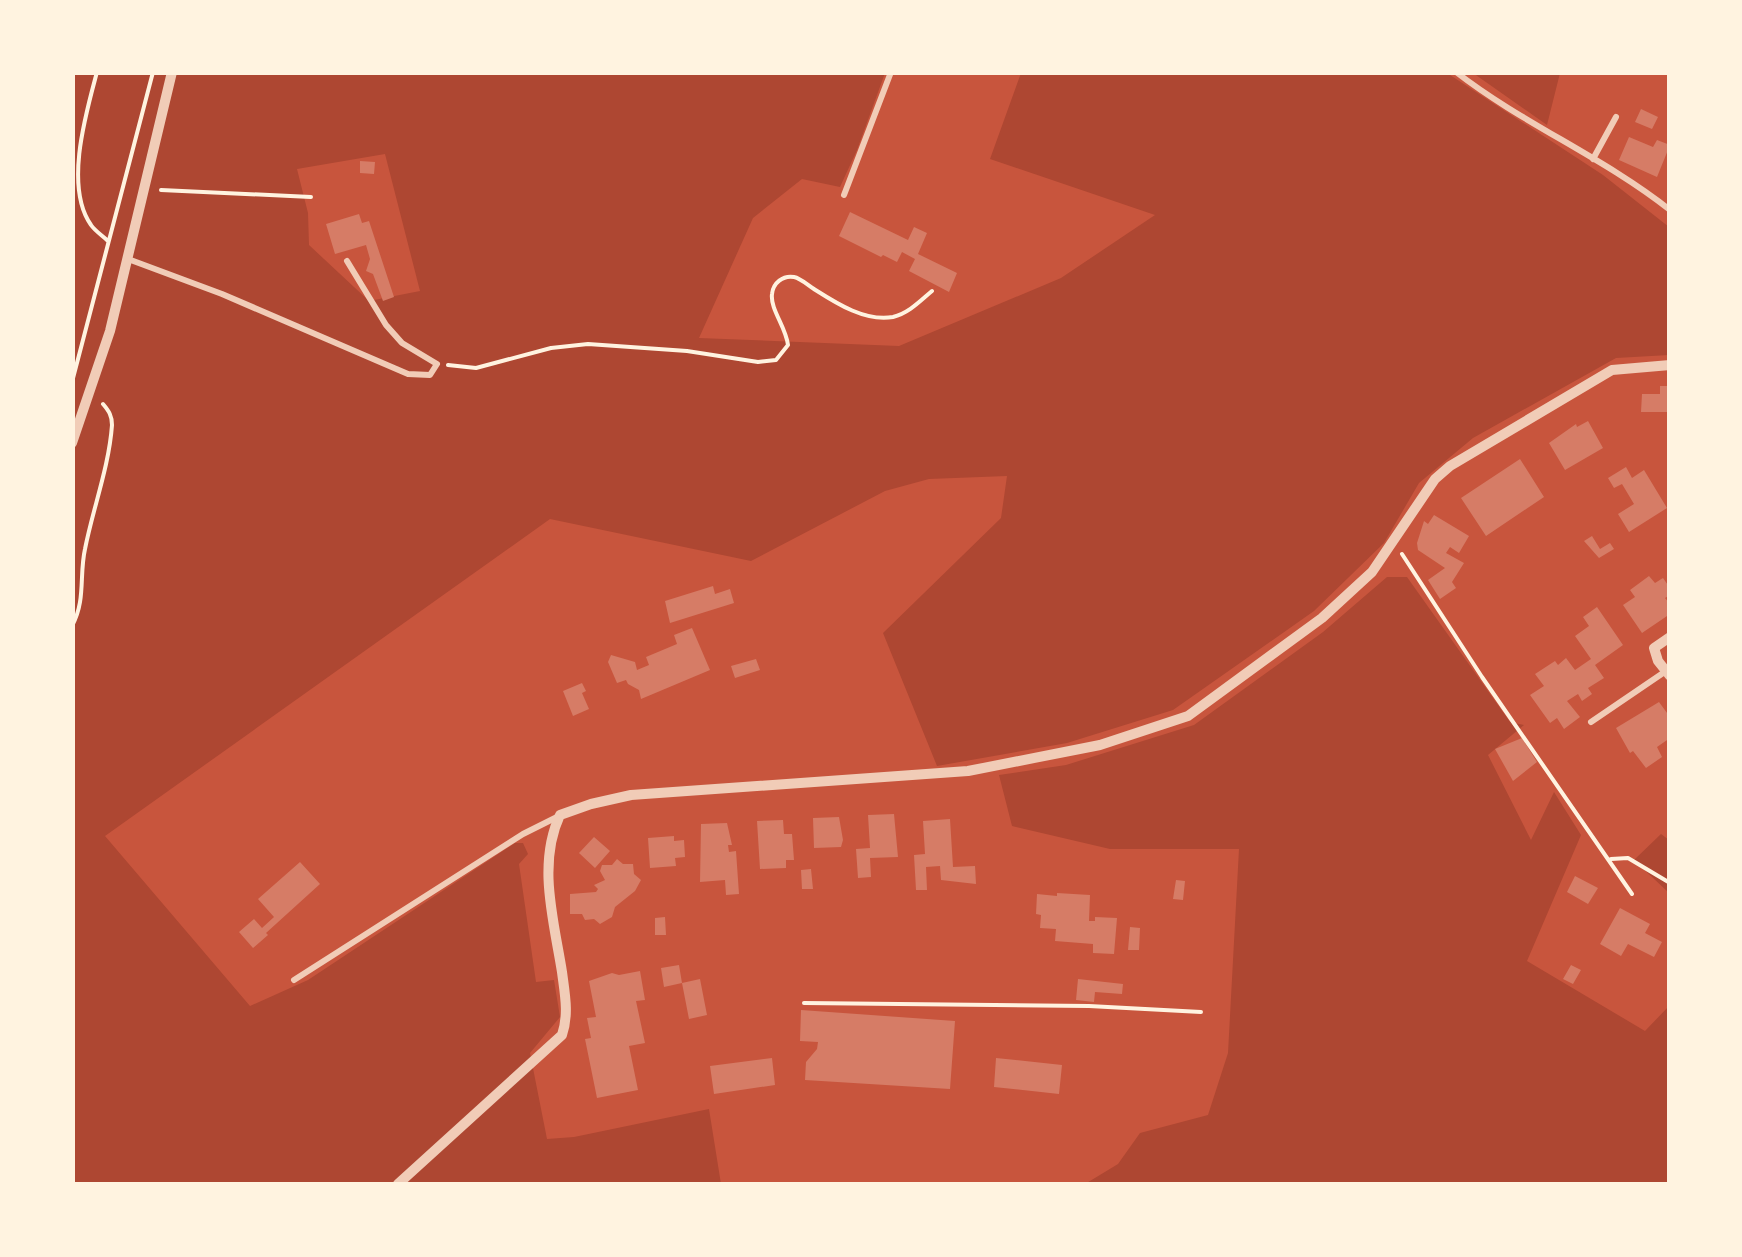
<svg xmlns="http://www.w3.org/2000/svg" width="1742" height="1257" viewBox="0 0 1742 1257" font-family="Quicksand,sans-serif">
<rect width="100%" height="100%" fill="#c8553d"/>
<!-- green -->
<path fill="#ae4732" fill-rule="evenodd" d="M 72,73 L 885,73 L 857,150 L 840,187 L 802,179 L 753,218 L 699,338 L 899,346 L 1061,278 L 1155,215 L 990,159 L 1021,73 L 1447,73 L 1603,175 L 1669,227 L 1669,355 L 1616,358 L 1473,438 L 1419,483 L 1384,543 L 1314,611 L 1173,710 L 1067,743 L 937,766 L 883,633 L 1001,518 L 1007,476 L 929,479 L 885,491 L 751,561 L 550,519 L 105,836 L 250,1006 L 308,980 L 515,843 L 523,843 L 528,854 L 519,864 L 536,982 L 554,980 L 560,1017 L 530,1053 L 547,1139 L 574,1137 L 709,1109 L 721,1184 L 73,1184 ZM 385,154 L 420,291 L 369,301 L 309,245 L 308,213 L 297,169 Z
M 1473,73 L 1560,73 L 1547,125 Z
M 1387,577 L 1407,577 L 1510,722 L 1524,725 L 1488,755 L 1531,840 L 1554,792 L 1581,835 L 1527,961 L 1645,1031 L 1669,1006 L 1669,1184 L 1085,1184 L 1118,1164 L 1140,1133 L 1208,1115 L 1228,1053 L 1239,849 L 1110,849 L 1012,826 L 999,775 L 1066,765 L 1194,725 L 1323,632 Z
M 1661,834 L 1669,840 L 1669,893 L 1634,860 Z"/>
<!-- building -->
<path fill="#d67c66" d="M 1641,109 L 1658,117 L 1652,129 L 1635,122 Z
M 1629,137 L 1653,147 L 1657,140 L 1670,145 L 1657,177 L 1619,160 Z
M 360,161 L 375,162 L 374,174 L 360,173 Z
M 850,212 L 908,240 L 914,227 L 927,233 L 918,254 L 957,273 L 949,292 L 909,271 L 915,259 L 902,252 L 897,262 L 883,255 L 881,257 L 839,236 Z
M 359,214 L 362,223 L 369,221 L 394,297 L 383,301 L 373,274 L 366,271 L 370,259 L 366,245 L 335,254 L 326,224 Z
M 1660,386 L 1670,386 L 1670,412 L 1641,412 L 1642,394 L 1660,394 Z
M 1588,421 L 1603,448 L 1565,470 L 1549,443 L 1576,424 L 1577,427 Z
M 1520,459 L 1544,497 L 1486,536 L 1461,498 Z
M 1626,467 L 1632,478 L 1644,470 L 1667,508 L 1629,532 L 1618,514 L 1634,504 L 1622,484 L 1614,488 L 1608,478 Z
M 1434,515 L 1469,536 L 1459,553 L 1450,547 L 1446,553 L 1464,563 L 1452,582 L 1456,588 L 1440,599 L 1428,580 L 1445,568 L 1418,550 L 1417,543 L 1424,521 L 1428,524 Z
M 1592,536 L 1600,549 L 1610,543 L 1614,549 L 1599,558 L 1584,541 Z
M 1649,576 L 1655,583 L 1663,578 L 1670,588 L 1670,595 L 1665,598 L 1670,604 L 1670,614 L 1642,633 L 1623,605 L 1635,597 L 1630,590 Z
M 713,586 L 715,594 L 730,589 L 734,603 L 670,623 L 665,601 Z
M 1597,607 L 1623,645 L 1595,665 L 1604,678 L 1588,688 L 1592,694 L 1582,701 L 1578,694 L 1567,701 L 1580,717 L 1564,729 L 1557,718 L 1550,723 L 1530,695 L 1544,686 L 1535,674 L 1555,661 L 1558,665 L 1566,658 L 1575,670 L 1591,659 L 1575,636 L 1589,626 L 1583,617 Z
M 692,628 L 710,670 L 641,699 L 639,690 L 628,684 L 626,680 L 617,683 L 608,662 L 611,655 L 635,662 L 637,670 L 649,665 L 646,657 L 677,644 L 674,635 Z
M 756,659 L 760,670 L 735,678 L 731,666 Z
M 582,683 L 586,691 L 582,693 L 589,709 L 573,716 L 563,691 Z
M 1659,702 L 1670,717 L 1670,738 L 1657,747 L 1662,757 L 1646,768 L 1633,751 L 1630,753 L 1616,728 Z
M 1522,738 L 1537,762 L 1513,781 L 1495,749 Z
M 894,814 L 898,857 L 870,858 L 871,877 L 858,878 L 856,849 L 870,848 L 868,815 Z
M 839,817 L 843,840 L 841,847 L 814,848 L 813,818 Z
M 950,819 L 953,867 L 975,866 L 976,884 L 941,880 L 940,866 L 926,867 L 927,890 L 916,890 L 914,855 L 925,854 L 923,821 Z
M 783,820 L 784,834 L 792,834 L 794,860 L 786,860 L 786,868 L 760,869 L 757,821 Z
M 727,823 L 732,845 L 728,845 L 729,852 L 736,851 L 739,894 L 726,895 L 725,880 L 700,882 L 701,824 Z
M 674,836 L 674,841 L 684,840 L 685,857 L 675,858 L 676,866 L 650,868 L 648,838 Z
M 594,837 L 610,851 L 595,868 L 579,853 Z
M 617,859 L 623,864 L 633,864 L 634,874 L 641,880 L 635,891 L 615,907 L 612,917 L 600,924 L 594,919 L 585,920 L 582,914 L 570,914 L 570,894 L 596,892 L 598,889 L 594,885 L 605,880 L 600,871 L 602,865 L 612,865 Z
M 300,862 L 320,884 L 266,933 L 268,935 L 253,948 L 239,932 L 254,919 L 262,928 L 274,917 L 258,899 Z
M 811,869 L 813,889 L 802,889 L 801,870 Z
M 1575,876 L 1598,888 L 1588,904 L 1567,892 Z
M 1176,880 L 1185,881 L 1183,900 L 1173,899 Z
M 1057,893 L 1090,895 L 1089,921 L 1095,921 L 1095,917 L 1117,918 L 1114,954 L 1093,953 L 1093,944 L 1055,941 L 1056,929 L 1040,928 L 1041,915 L 1036,914 L 1037,894 L 1057,896 Z
M 1620,908 L 1650,924 L 1645,933 L 1662,942 L 1654,957 L 1628,944 L 1621,956 L 1600,944 Z
M 665,917 L 666,935 L 655,935 L 655,918 Z
M 1130,927 L 1140,928 L 1139,950 L 1128,950 Z
M 679,965 L 682,983 L 700,979 L 707,1015 L 689,1019 L 682,983 L 664,987 L 661,968 Z
M 1571,965 L 1581,970 L 1573,984 L 1563,979 Z
M 640,971 L 645,1000 L 636,1001 L 645,1043 L 629,1046 L 638,1090 L 597,1098 L 585,1039 L 591,1038 L 587,1018 L 596,1017 L 589,981 L 612,973 L 619,975 Z
M 1078,979 L 1123,984 L 1122,994 L 1095,992 L 1094,1002 L 1076,1000 Z
M 801,1010 L 955,1021 L 950,1089 L 805,1080 L 806,1062 L 817,1049 L 818,1042 L 800,1041 Z
M 772,1058 L 775,1085 L 714,1094 L 710,1066 Z
M 996,1058 L 1062,1065 L 1059,1094 L 994,1087 Z"/>
<g fill="none" stroke-linecap="round" stroke-linejoin="round">
<!-- path -->
<path stroke="#fff3e0" stroke-width="4" d="M 97,72 C 86,113 64,187 91,225 C 95,231 103,236 108,241
M 161,190 L 311,197
M 448,365 L 476,368 L 551,348 L 588,344 L 687,351 L 758,362 L 776,360 L 788,345 C 786,327 770,309 772,294 C 773,283 783,275 794,277 C 800,278 808,285 814,289 C 836,303 865,322 893,317 C 909,313 920,301 932,291
M 72,382 L 153,72
M 1402,554 L 1482,677 L 1632,894
M 72,626 C 86,600 79,576 85,549 C 93,508 109,467 112,425 C 112,416 109,411 103,404
M 1611,859 L 1628,858 L 1670,883
M 804,1003 L 1089,1006 L 1201,1012"/>
<!-- service -->
<path stroke="#f1ccb7" stroke-width="6" d="M 1456,72 C 1523,124 1603,157 1670,210
M 1593,159 L 1616,117
M 844,195 L 891,72
M 128,259 L 222,294 L 408,374 L 430,375 L 437,364 L 402,343 L 386,325 L 347,261
M 1591,722 L 1666,671
M 294,980 L 523,834 L 559,816"/>
<!-- minor -->
<path stroke="#f1ccb7" stroke-width="10" d="M 72,443 L 110,331 L 172,72
M 1670,637 L 1654,648 L 1658,661 L 1670,676
M 398,1184 L 562,1035 C 569,1014 565,995 562,972 C 554,921 537,864 560,815 L 591,804 L 631,795 L 968,771 L 1100,745 L 1188,716 L 1322,618 L 1372,572 L 1435,479 L 1450,466 L 1612,370 L 1670,365"/>
</g>
<!-- border -->
<rect width="1742" height="1257" fill="none" stroke="#fff3e0" stroke-width="150"/>
</svg>
